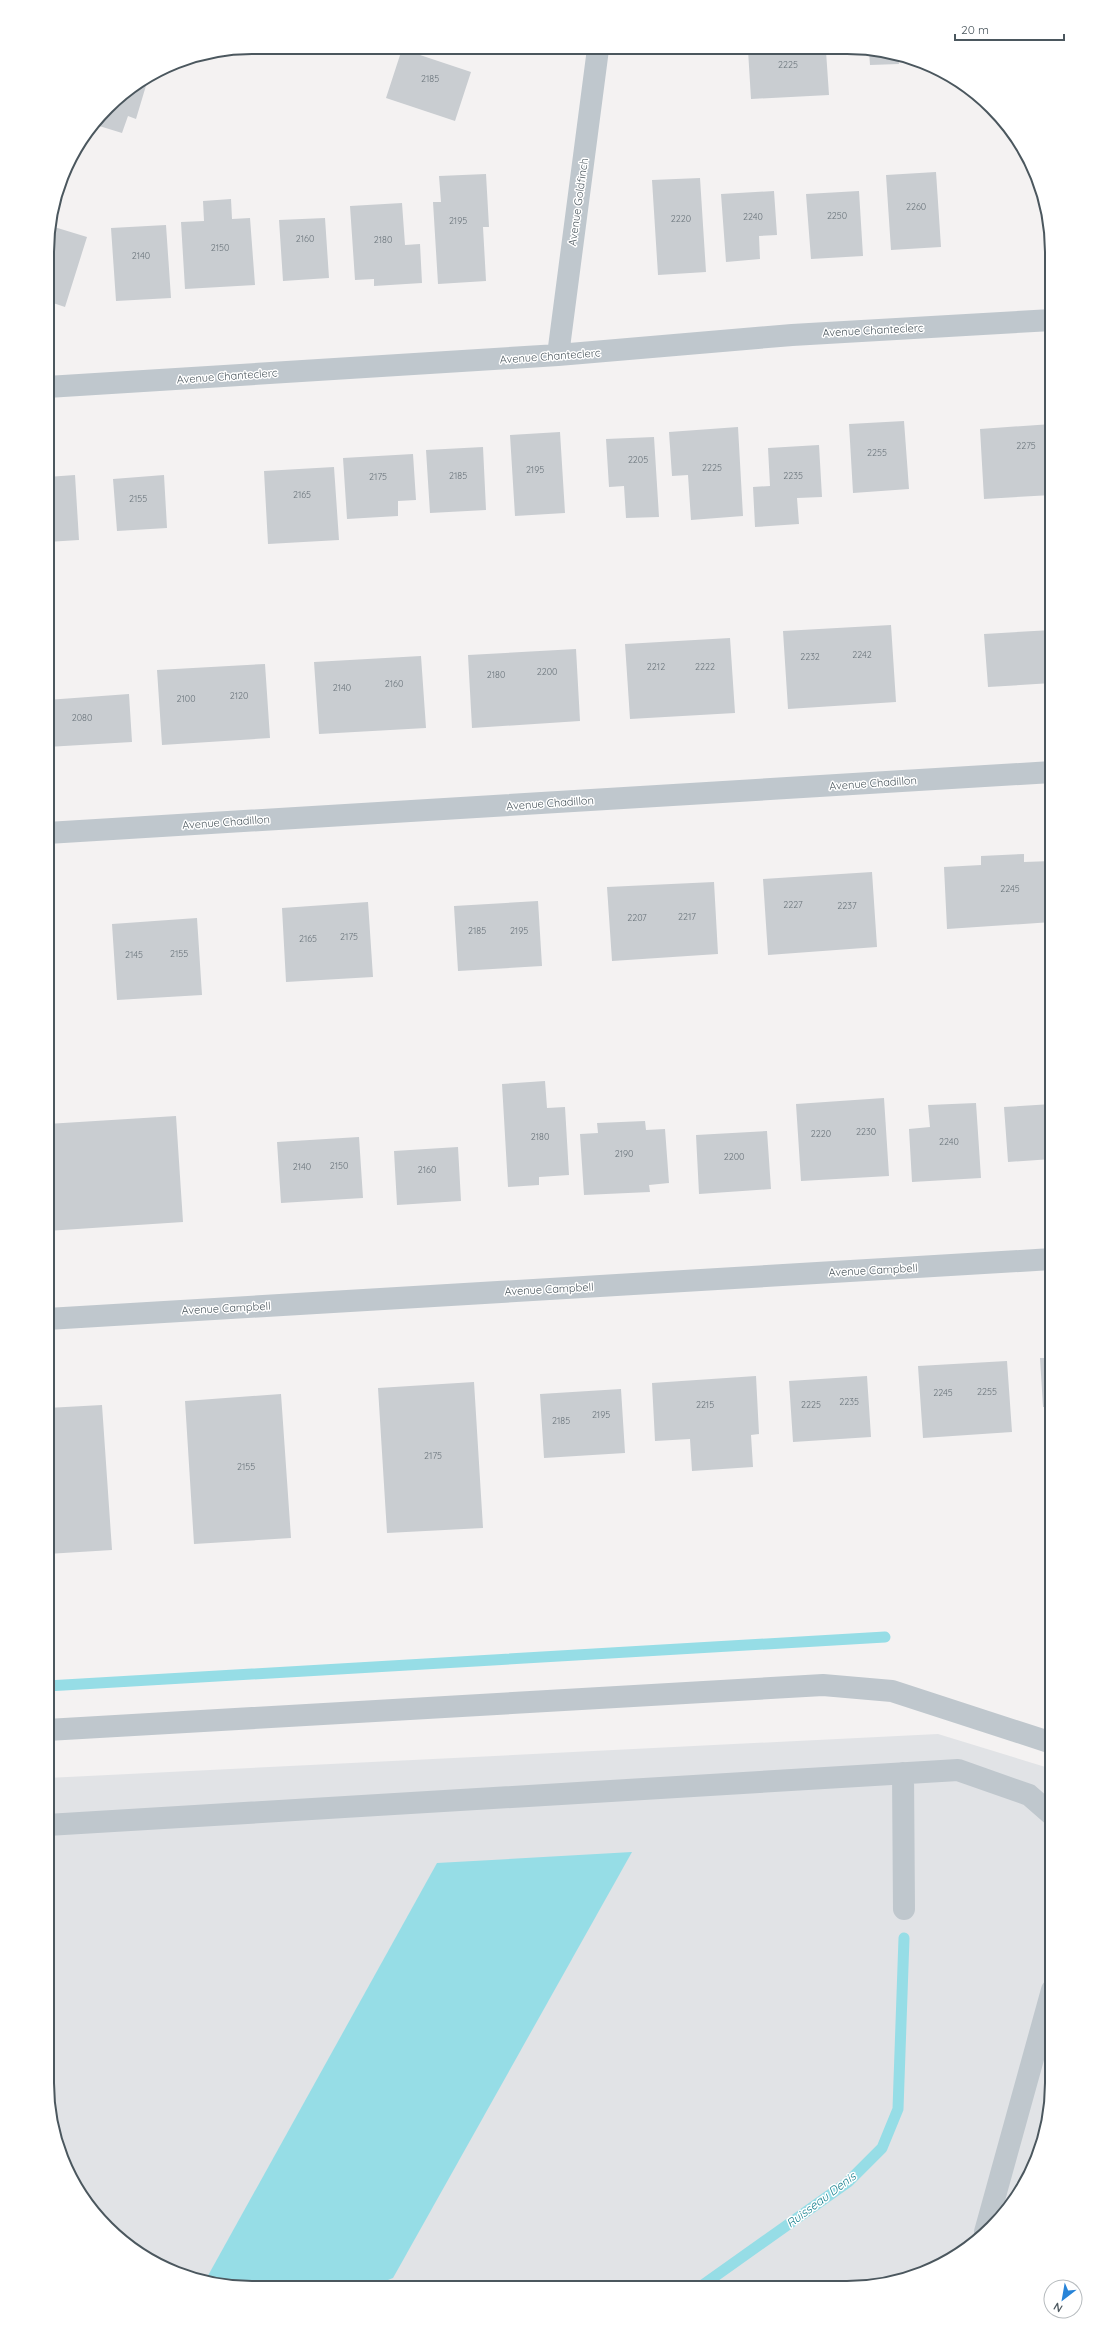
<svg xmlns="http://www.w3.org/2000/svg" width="1099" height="2335" viewBox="0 0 1099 2335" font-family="Quicksand,sans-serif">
<rect width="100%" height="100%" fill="#f4f2f2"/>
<!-- airport -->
<path fill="#e1e3e6" d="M 938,1734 L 1052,1769 L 1052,2096 L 1036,2162 L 1001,2218 L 961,2254 L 900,2281 L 847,2288 L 212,2284 L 161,2267 L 117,2237 L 81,2197 L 54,2136 L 47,2083 L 47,1778 Z"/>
<!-- water -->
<path fill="#96dde6" d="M 632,1852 L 393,2278 L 375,2285 L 212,2284 L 205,2281 L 437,1863 Z"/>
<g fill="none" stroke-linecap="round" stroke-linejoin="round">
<!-- stream -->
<path stroke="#96dde6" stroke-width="11" d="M 47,1686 L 885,1637
M 700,2287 L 848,2182 L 882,2148 L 898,2109 L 904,1938"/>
</g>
<!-- building -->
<path fill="#c9cdd1" d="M 402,49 L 471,72 L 455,121 L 386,98 Z
M 748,50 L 826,51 L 829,95 L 751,99 Z
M 869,51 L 887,51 L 898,55 L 899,64 L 870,65 Z
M 148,79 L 136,119 L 128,116 L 122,133 L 96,125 L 117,98 Z
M 936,172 L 941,247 L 891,250 L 886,175 Z
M 486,174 L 489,227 L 483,227 L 486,281 L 438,284 L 433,202 L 441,202 L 439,176 Z
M 700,178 L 706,272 L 658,275 L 652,180 Z
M 774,191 L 777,235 L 759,236 L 760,259 L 726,262 L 721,194 Z
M 859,191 L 863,256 L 811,259 L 806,194 Z
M 231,199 L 232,219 L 250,218 L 255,285 L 185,289 L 181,222 L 204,221 L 203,201 Z
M 402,203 L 405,245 L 420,244 L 422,283 L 374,286 L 374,279 L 355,280 L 350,206 Z
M 1045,205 L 1046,205 L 1051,247 L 1047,247 Z
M 325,218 L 329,278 L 283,281 L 279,220 Z
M 166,225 L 171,298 L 116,301 L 111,228 Z
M 51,226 L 87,237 L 65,307 L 47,301 L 47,239 Z
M 904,421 L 909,489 L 853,493 L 849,424 Z
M 1052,424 L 1052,495 L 984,499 L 980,429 Z
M 738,427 L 743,516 L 691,520 L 688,475 L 672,476 L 669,432 Z
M 560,432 L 565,513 L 515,516 L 510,435 Z
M 654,437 L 659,517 L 626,518 L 624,486 L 609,487 L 606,439 Z
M 819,445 L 822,497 L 797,498 L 799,524 L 755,527 L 753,487 L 770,486 L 768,448 Z
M 483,447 L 486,510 L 430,513 L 426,450 Z
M 413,454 L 416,500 L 398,501 L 398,516 L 347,519 L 343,458 Z
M 334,467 L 339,540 L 268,544 L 264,471 Z
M 75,475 L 79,540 L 47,542 L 47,477 Z
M 164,475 L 167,528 L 117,531 L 113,479 Z
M 891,625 L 896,702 L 788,709 L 783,631 Z
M 1052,630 L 1052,683 L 988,687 L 984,634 Z
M 730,638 L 735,713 L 630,719 L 625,644 Z
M 576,649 L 580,721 L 472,728 L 468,655 Z
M 421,656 L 426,728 L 319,734 L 314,662 Z
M 265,664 L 270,738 L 162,745 L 157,670 Z
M 129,694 L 132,742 L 47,747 L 47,700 Z
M 1024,854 L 1024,862 L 1052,861 L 1052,922 L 947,929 L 944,867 L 981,865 L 981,856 Z
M 872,872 L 877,947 L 768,955 L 763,879 Z
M 714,882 L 718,954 L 612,961 L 607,887 Z
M 538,901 L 542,966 L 458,971 L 454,906 Z
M 368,902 L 373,977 L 286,982 L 282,908 Z
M 197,918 L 202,995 L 117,1000 L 112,924 Z
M 545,1081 L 547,1108 L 565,1107 L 569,1175 L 539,1177 L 539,1185 L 508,1187 L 502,1084 Z
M 884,1098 L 889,1176 L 801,1181 L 796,1104 Z
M 976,1103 L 981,1178 L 912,1182 L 909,1129 L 930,1127 L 928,1105 Z
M 1052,1104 L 1052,1159 L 1008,1162 L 1004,1107 Z
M 176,1116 L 183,1222 L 47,1231 L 47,1124 Z
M 645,1121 L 646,1130 L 665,1129 L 669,1183 L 649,1185 L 650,1192 L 584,1195 L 580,1134 L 598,1133 L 597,1123 Z
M 767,1131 L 771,1189 L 699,1194 L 696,1135 Z
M 359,1137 L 363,1198 L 281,1203 L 277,1142 Z
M 458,1147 L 461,1201 L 397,1205 L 394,1151 Z
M 1040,1358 L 1052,1358 L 1052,1407 L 1043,1407 Z
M 1007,1361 L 1012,1432 L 923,1438 L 918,1366 Z
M 756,1376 L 759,1434 L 751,1435 L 753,1467 L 692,1471 L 690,1439 L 655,1441 L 652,1383 Z
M 867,1376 L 871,1437 L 793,1442 L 789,1381 Z
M 474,1382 L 483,1528 L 387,1533 L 378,1388 Z
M 621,1389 L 625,1453 L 544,1458 L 540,1394 Z
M 281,1394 L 291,1538 L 194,1544 L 185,1401 Z
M 102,1405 L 112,1550 L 47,1554 L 47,1408 Z"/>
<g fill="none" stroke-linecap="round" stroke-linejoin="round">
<!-- minor -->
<path stroke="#bfc7cd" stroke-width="22" d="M 558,355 L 598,49
M 47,387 L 558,355 L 792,335 L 1052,320
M 47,833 L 1052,772
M 47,1319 L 1052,1259
M 47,1730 L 823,1685 L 892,1691 L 1052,1743
M 903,1773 L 904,1909
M 47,1825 L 958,1770 L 1029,1795 L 1052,1815
M 985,2232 L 1052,1990"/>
</g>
<g text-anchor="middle" stroke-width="3" stroke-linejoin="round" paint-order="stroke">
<!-- number labels -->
<g font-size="9" fill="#6a747b">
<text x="788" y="68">2225</text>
<text x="430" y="82">2185</text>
<text x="916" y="210">2260</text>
<text x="837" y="219">2250</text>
<text x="753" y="220">2240</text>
<text x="681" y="222">2220</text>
<text x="458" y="224">2195</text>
<text x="305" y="242">2160</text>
<text x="383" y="243">2180</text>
<text x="220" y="251">2150</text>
<text x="141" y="259">2140</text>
<text x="1026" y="449">2275</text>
<text x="877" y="456">2255</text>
<text x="638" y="463">2205</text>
<text x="712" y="471">2225</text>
<text x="535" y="473">2195</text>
<text x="458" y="479">2185</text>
<text x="793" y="479">2235</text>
<text x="378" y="480">2175</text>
<text x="302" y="498">2165</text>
<text x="138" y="502">2155</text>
<text x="862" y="658">2242</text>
<text x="810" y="660">2232</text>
<text x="656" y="670">2212</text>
<text x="705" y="670">2222</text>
<text x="547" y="675">2200</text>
<text x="496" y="678">2180</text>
<text x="394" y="687">2160</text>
<text x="342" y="691">2140</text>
<text x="239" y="699">2120</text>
<text x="186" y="702">2100</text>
<text x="82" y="721">2080</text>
<text x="1010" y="892">2245</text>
<text x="793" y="908">2227</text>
<text x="847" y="909">2237</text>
<text x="687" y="920">2217</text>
<text x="637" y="921">2207</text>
<text x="477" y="934">2185</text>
<text x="519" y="934">2195</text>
<text x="349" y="940">2175</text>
<text x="308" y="942">2165</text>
<text x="179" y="957">2155</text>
<text x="134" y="958">2145</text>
<text x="866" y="1135">2230</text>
<text x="821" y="1137">2220</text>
<text x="540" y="1140">2180</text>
<text x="949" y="1145">2240</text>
<text x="624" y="1157">2190</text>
<text x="734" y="1160">2200</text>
<text x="339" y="1169">2150</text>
<text x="302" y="1170">2140</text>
<text x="427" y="1173">2160</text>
<text x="987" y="1395">2255</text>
<text x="943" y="1396">2245</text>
<text x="849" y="1405">2235</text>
<text x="705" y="1408">2215</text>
<text x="811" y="1408">2225</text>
<text x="601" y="1418">2195</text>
<text x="561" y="1424">2185</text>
<text x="433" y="1459">2175</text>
<text x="246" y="1470">2155</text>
</g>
<!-- street labels -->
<g font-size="11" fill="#4b575e" stroke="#fff">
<text transform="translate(578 202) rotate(-82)" y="4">Avenue Goldfinch</text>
<text transform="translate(873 330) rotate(-3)" y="4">Avenue Chanteclerc</text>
<text transform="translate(550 356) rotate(-4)" y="4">Avenue Chanteclerc</text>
<text transform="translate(227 376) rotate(-4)" y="4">Avenue Chanteclerc</text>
<text transform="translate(873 783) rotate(-4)" y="4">Avenue Chadillon</text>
<text transform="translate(550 803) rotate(-4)" y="4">Avenue Chadillon</text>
<text transform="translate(226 822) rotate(-4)" y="4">Avenue Chadillon</text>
<text transform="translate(873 1270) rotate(-3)" y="4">Avenue Campbell</text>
<text transform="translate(549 1289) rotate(-3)" y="4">Avenue Campbell</text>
<text transform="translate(226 1308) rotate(-3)" y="4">Avenue Campbell</text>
</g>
<!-- water labels -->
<g font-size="12" font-style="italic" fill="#17808e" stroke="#fff">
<text transform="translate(821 2200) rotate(-37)" y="4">Ruisseau Denis</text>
</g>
</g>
<!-- crop -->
<path d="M0 0H1099V2335H0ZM252 54H847A198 198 0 0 1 1045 252V2083A198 198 0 0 1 847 2281H252A198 198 0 0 1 54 2083V252A198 198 0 0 1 252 54Z" fill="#fff" fill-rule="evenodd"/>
<path fill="none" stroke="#4b575e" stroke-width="2" d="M252 54H847A198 198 0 0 1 1045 252V2083A198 198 0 0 1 847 2281H252A198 198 0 0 1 54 2083V252A198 198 0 0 1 252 54Z"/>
<!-- north arrow -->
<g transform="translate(1063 2299) rotate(211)"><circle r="19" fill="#ffffff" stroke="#b7bcbf"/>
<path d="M0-3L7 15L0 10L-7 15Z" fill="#2884d8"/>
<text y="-6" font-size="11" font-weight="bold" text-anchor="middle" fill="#4b575e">N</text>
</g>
<!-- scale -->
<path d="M955 34v6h109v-6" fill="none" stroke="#4b575e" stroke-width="2"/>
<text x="961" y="34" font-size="12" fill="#4b575e" stroke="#ffffff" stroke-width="3" paint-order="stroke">20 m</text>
</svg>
